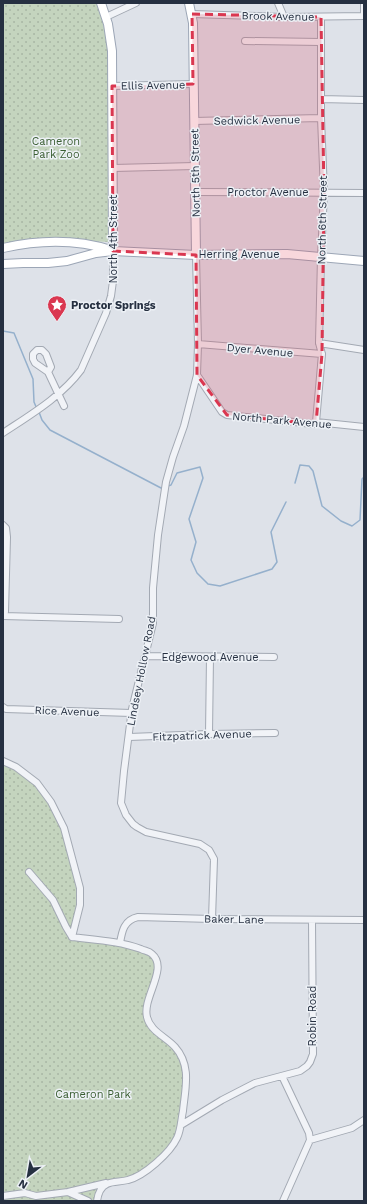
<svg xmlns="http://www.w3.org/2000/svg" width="367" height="1204" viewBox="0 0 367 1204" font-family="'Work Sans',sans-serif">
<defs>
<pattern id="park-dots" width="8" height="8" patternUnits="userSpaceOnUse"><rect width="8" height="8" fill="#c4d4be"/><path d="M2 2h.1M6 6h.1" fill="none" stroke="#a8b6a4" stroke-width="1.8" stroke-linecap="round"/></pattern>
</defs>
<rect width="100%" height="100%" fill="#dee2e9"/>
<!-- park -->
<path fill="url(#park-dots)" d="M 3,3 L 96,3 L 102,18 L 109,56 L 109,242 L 35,239 L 3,244 Z
M 3,765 L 29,777 L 55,808 L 73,858 L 81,898 L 73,937 L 120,943 L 153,955 L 158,971 L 147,1017 L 180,1053 L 185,1090 L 180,1130 L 166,1154 L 137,1177 L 108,1183 L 97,1201 L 3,1201 Z"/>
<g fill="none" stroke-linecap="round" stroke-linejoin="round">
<!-- stream -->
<path stroke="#95b0cc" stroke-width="1.5" d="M 3,331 L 14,333 L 33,379 L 34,402 L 37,409
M 39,412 L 42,420 L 50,430 L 161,488 L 162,488
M 295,483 L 300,465 L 309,466 L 313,471 L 322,506 L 341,521 L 352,526 L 360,520 L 362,479 L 364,477
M 168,486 L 171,485 L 177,473 L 200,467 L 203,478 L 189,519 L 196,542 L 191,560 L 197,573 L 208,584 L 220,586 L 272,569 L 277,562 L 271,532 L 286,502"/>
<!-- minor casing -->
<g stroke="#a3a9b3" stroke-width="8">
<path id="minor" d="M 278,3 L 284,17
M 364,3 L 364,16
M 192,14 L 284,17 L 364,16
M 106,17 L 136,3
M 245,41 L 321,42
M 112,86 L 193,84
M 321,99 L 364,100
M 194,121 L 321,118
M 113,168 L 195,166
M 195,192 L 364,193
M 196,255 L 198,344 L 197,375 L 184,426 L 173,457 L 166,482 L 158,535 L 153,588 L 153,623 L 145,656 L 132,709 L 124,771 L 121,803 L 126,815 L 133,824 L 137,827 L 146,832 L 200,844 L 209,850 L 214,859 L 212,919
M 319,343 L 364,350
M 198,344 L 322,354
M 48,372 L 51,367 L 46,354 L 42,350 L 37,350 L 33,354 L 33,359 L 35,363 L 48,372 L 64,406
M 197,375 L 222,412 L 227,415 L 313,424 L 316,424 L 316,422 L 364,427
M 316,422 L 322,354 L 319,343 L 321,257 L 324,192 L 321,118 L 321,17
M 3,433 C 30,415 61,397 81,370 L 106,313 L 111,296 L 113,281 L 113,251
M 3,525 L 6,528 L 7,537 L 5,612 L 3,614
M 3,616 L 119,619
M 145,656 L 274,657
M 3,707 L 6,709 L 131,713
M 209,734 L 210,657
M 129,737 L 209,734 L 275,733
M 3,761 L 16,767 L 37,783 L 51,802 L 64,828 L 80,888 L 80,905 L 72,937
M 29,872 L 53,900 L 66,927 L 72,937
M 72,937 C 96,940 119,941 141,949 C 145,951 149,951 152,954 C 169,968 142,998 147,1017 C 150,1031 166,1037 175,1047 C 192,1066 185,1089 183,1111 C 181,1120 181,1130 177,1138 C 170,1153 144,1176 128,1180 C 121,1182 112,1181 107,1184 C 100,1187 98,1194 97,1201
M 120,943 C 122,931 124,920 138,917 L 212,919 L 364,920
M 282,1076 L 309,1133 L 310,1140 L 283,1201
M 181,1125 L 222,1100 L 255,1083 L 300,1071 L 307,1066 L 310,1062 L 313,1054 L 312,920
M 310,1140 L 352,1128 L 364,1120
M 68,1192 L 88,1201
M 3,1196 L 25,1193 L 36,1196 L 68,1192 L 106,1183"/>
</g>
<!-- major casing -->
<g stroke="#9ca6b6" stroke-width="10">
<path id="major" d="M 101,3 L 108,24 L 112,51 L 113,251
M 189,3 L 193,23 L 196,255
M 3,248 C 38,240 76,239 111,250
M 3,264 L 23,263 L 48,263 L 67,261 L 96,253 L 113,251 L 196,255 L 287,254 L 364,261"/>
</g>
<!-- minor -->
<use href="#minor" stroke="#f1f3f7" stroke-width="6"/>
<!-- major -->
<use href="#major" stroke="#fff" stroke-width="8"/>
</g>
<!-- marked area -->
<path fill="#da3750" fill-opacity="0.2" stroke="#da3750" stroke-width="3" stroke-dasharray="8 5" stroke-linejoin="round" d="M 192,14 L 321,17 L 324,192 L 322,354 L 316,424 L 227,415 L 197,375 L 196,255 L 113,251 L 112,86 L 193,84 Z"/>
<!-- icons -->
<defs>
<g id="sight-pin" transform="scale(1)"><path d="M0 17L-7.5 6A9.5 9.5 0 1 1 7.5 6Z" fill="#da3750" stroke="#edf1f6"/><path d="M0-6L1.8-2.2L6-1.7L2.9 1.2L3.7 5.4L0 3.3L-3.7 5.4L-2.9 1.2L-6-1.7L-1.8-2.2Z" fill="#fff"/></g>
</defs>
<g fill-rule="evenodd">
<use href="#sight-pin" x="57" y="305"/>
</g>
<g text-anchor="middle" stroke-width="3" stroke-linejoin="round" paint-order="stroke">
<!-- street labels -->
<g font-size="11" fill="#263041" stroke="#edf1f6">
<text transform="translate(278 16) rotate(1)" y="4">Brook Avenue</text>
<text transform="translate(153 85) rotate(-1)" y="4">Ellis Avenue</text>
<text transform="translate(257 120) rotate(-1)" y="4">Sedwick Avenue</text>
<text transform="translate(195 173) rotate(-91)" y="4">North 5th Street</text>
<text x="268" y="196">Proctor Avenue</text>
<text transform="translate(322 220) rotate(-89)" y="4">North 6th Street</text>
<text transform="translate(113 239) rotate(-90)" y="4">North 4th Street</text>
<text x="239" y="258">Herring Avenue</text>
<text transform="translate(260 350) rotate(5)" y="4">Dyer Avenue</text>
<text transform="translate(282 420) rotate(5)" y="4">North Park Avenue</text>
<text x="210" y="661">Edgewood Avenue</text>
<text transform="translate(141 671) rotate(-79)" y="4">Lindsey Hollow Road</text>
<text transform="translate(67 711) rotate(2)" y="4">Rice Avenue</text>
<text transform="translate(202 735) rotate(-2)" y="4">Fitzpatrick Avenue</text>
<text transform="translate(234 919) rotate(1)" y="4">Baker Lane</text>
<text transform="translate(312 1016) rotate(-90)" y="4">Robin Road</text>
</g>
<!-- park labels -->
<g font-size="11" fill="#3a5e32" stroke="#edf1f6">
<text x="56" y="145">Cameron<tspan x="56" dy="13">Park Zoo</tspan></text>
<text x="93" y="1098">Cameron Park</text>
</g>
<!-- poi labels -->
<g font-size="11" font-weight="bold" fill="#263041" stroke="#edf1f6" text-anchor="start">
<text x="71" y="309">Proctor Springs</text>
</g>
</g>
<!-- border -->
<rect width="367" height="1204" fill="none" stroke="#263041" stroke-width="8"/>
<!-- north arrow -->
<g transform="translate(28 1176) rotate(211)" stroke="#edf1f6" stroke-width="3" paint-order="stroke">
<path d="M0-3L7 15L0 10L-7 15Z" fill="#263041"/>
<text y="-6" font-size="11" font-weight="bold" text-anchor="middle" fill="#263041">N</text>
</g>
</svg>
